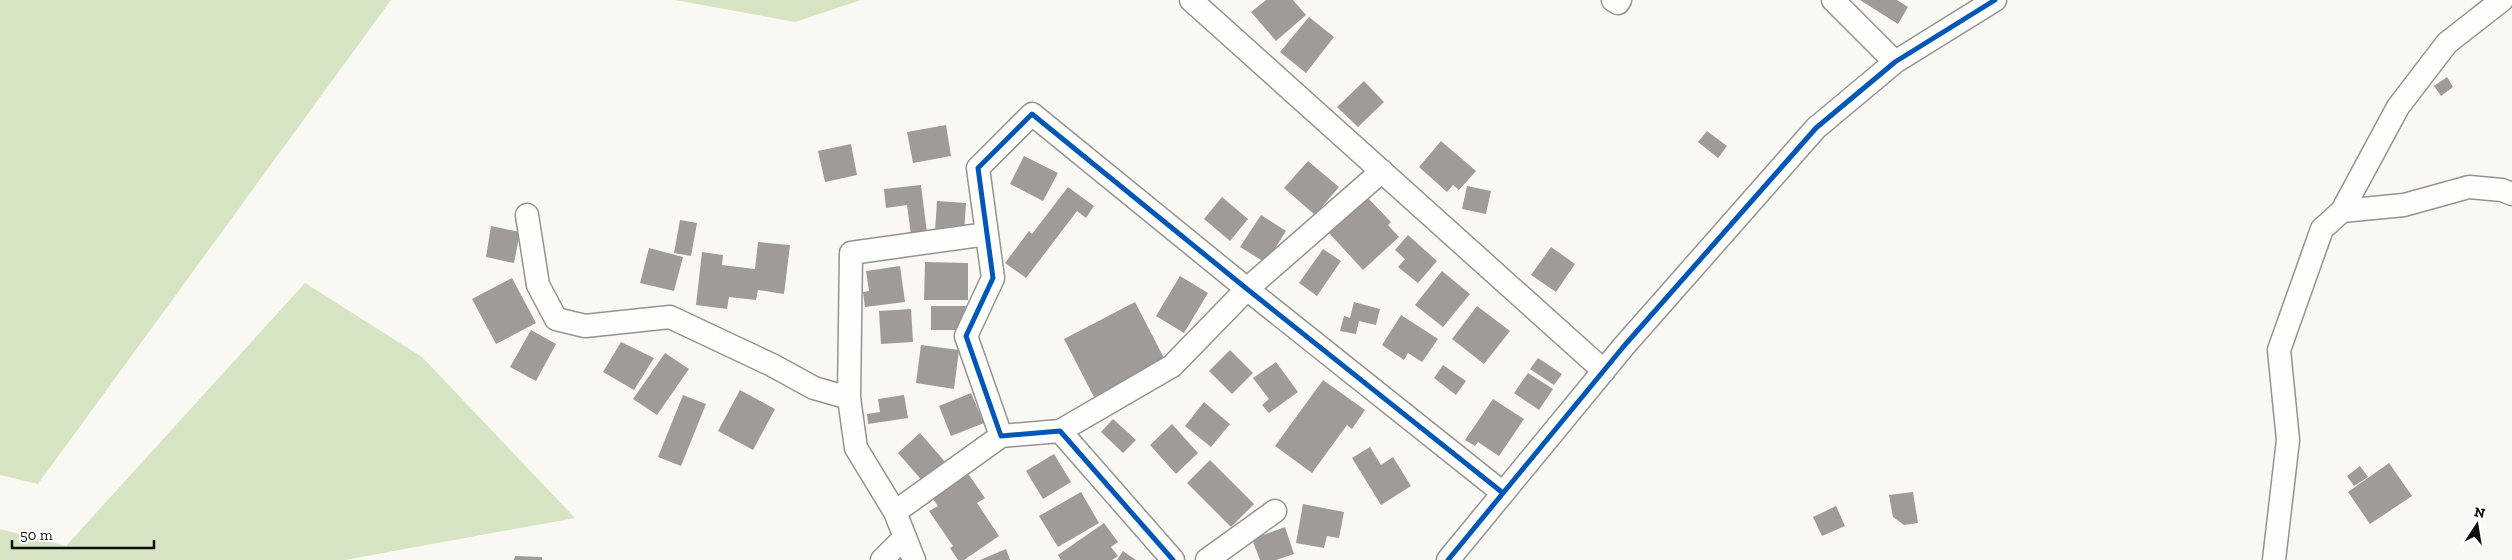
<svg xmlns="http://www.w3.org/2000/svg" width="2512" height="560" viewBox="0 0 2512 560" font-family="'Zilla Slab',serif">
<rect width="100%" height="100%" fill="#faf8f3"/>
<!-- forest -->
<path fill="#d7e4c4" d="M 0,0 L 391,0 L 38,484 L 0,475 Z
M 675,0 L 861,0 L 795,22 Z
M 305,283 L 422,357 L 575,518 L 345,560 L 0,560 L 0,529 L 66,546 Z"/>
<!-- building -->
<path fill="#9e9b98" d="M 1266,0 L 1293,0 L 1306,15 L 1276,41 L 1251,12 Z
M 1860,0 L 1897,0 L 1908,7 L 1898,24 Z
M 1309,17 L 1334,37 L 1306,73 L 1280,52 Z
M 2447,77 L 2453,87 L 2441,96 L 2434,86 Z
M 1364,81 L 1384,102 L 1358,127 L 1337,107 Z
M 946,125 L 951,156 L 913,163 L 907,132 Z
M 1707,131 L 1727,146 L 1718,158 L 1698,142 Z
M 1441,141 L 1476,171 L 1459,190 L 1453,185 L 1447,192 L 1419,167 Z
M 851,144 L 857,175 L 825,182 L 818,151 Z
M 1024,156 L 1058,173 L 1043,201 L 1010,184 Z
M 1308,161 L 1339,187 L 1315,215 L 1284,188 Z
M 921,185 L 927,233 L 911,235 L 907,205 L 886,208 L 884,189 Z
M 1467,186 L 1491,191 L 1486,214 L 1462,209 Z
M 1068,187 L 1094,206 L 1086,218 L 1077,211 L 1026,278 L 1005,263 L 1029,231 L 1032,234 Z
M 1222,197 L 1248,219 L 1230,241 L 1204,219 Z
M 1367,197 L 1391,222 L 1388,225 L 1399,237 L 1363,270 L 1329,233 Z
M 937,201 L 966,203 L 964,234 L 935,232 Z
M 1261,215 L 1286,231 L 1266,263 L 1240,247 Z
M 680,220 L 697,223 L 691,256 L 674,253 Z
M 491,226 L 520,232 L 514,263 L 486,257 Z
M 1408,235 L 1437,261 L 1418,283 L 1398,267 L 1405,259 L 1395,250 Z
M 758,242 L 790,245 L 784,294 L 758,290 L 756,300 L 729,297 L 727,309 L 696,305 L 702,252 L 723,255 L 722,265 L 755,269 Z
M 1551,247 L 1575,264 L 1556,292 L 1531,275 Z
M 649,248 L 683,257 L 674,291 L 640,283 Z
M 1323,249 L 1341,261 L 1317,296 L 1299,283 Z
M 925,262 L 968,263 L 968,300 L 924,300 Z
M 900,266 L 905,302 L 865,307 L 863,292 L 869,291 L 866,271 Z
M 1442,271 L 1470,294 L 1443,327 L 1415,305 Z
M 1180,276 L 1208,293 L 1184,333 L 1156,316 Z
M 512,278 L 536,323 L 496,344 L 472,299 Z
M 1135,302 L 1165,360 L 1094,397 L 1064,339 Z
M 1354,302 L 1380,309 L 1376,325 L 1359,321 L 1356,334 L 1340,331 L 1344,316 L 1350,318 Z
M 931,306 L 966,306 L 957,330 L 931,330 Z
M 1477,306 L 1510,331 L 1484,364 L 1452,339 Z
M 911,309 L 913,342 L 881,344 L 879,311 Z
M 1401,315 L 1438,339 L 1422,362 L 1408,353 L 1404,360 L 1382,345 Z
M 531,330 L 556,344 L 536,381 L 510,367 Z
M 621,342 L 654,358 L 634,390 L 603,372 Z
M 921,345 L 959,350 L 954,389 L 916,383 Z
M 1230,350 L 1253,373 L 1232,394 L 1209,371 Z
M 665,353 L 689,369 L 657,415 L 633,399 Z
M 1538,358 L 1562,374 L 1554,385 L 1530,369 Z
M 1276,362 L 1298,392 L 1269,413 L 1262,405 L 1269,399 L 1253,378 Z
M 1443,365 L 1466,381 L 1456,395 L 1434,378 Z
M 1528,373 L 1553,389 L 1539,410 L 1514,393 Z
M 1323,380 L 1365,410 L 1352,429 L 1347,425 L 1312,473 L 1275,446 Z
M 740,390 L 775,409 L 753,450 L 718,431 Z
M 971,393 L 984,423 L 951,436 L 939,406 Z
M 683,395 L 706,404 L 681,466 L 658,457 Z
M 904,395 L 908,418 L 868,424 L 867,414 L 880,412 L 878,399 Z
M 1493,399 L 1524,419 L 1499,456 L 1478,442 L 1475,446 L 1465,440 Z
M 1204,402 L 1230,424 L 1211,447 L 1185,426 Z
M 1113,419 L 1136,440 L 1123,453 L 1101,432 Z
M 1172,424 L 1198,453 L 1176,474 L 1150,445 Z
M 920,433 L 947,464 L 925,484 L 898,453 Z
M 1370,447 L 1381,465 L 1393,457 L 1411,486 L 1381,505 L 1352,458 Z
M 1054,454 L 1071,482 L 1043,499 L 1026,471 Z
M 1210,460 L 1254,504 L 1231,527 L 1187,483 Z
M 2389,463 L 2412,496 L 2370,524 L 2348,492 Z
M 2360,466 L 2368,477 L 2354,486 L 2347,476 Z
M 967,472 L 985,498 L 977,503 L 999,536 L 964,560 L 958,560 L 950,548 L 953,546 L 929,511 L 938,506 L 931,496 Z
M 1081,492 L 1099,523 L 1058,547 L 1039,516 Z
M 1913,492 L 1918,523 L 1904,525 L 1893,517 L 1889,495 Z
M 1303,504 L 1344,512 L 1339,538 L 1327,536 L 1324,548 L 1296,543 Z
M 1836,506 L 1845,526 L 1822,536 L 1813,517 Z
M 1104,523 L 1118,542 L 1111,547 L 1118,556 L 1112,560 L 1061,560 L 1058,555 Z
M 1285,527 L 1294,554 L 1276,560 L 1260,560 L 1252,539 Z
M 1006,549 L 1010,560 L 980,560 Z
M 1123,551 L 1136,560 L 1117,560 Z
M 515,556 L 542,557 L 542,560 L 514,560 Z"/>
<g fill="none" stroke-linecap="round" stroke-linejoin="round">
<!-- street casing -->
<g stroke="#949391" stroke-width="25">
<path id="street" d="M 1191,0 L 1604,371
M 1613,0 L 1618,3 L 1620,0
M 1833,0 L 1895,62
M 2342,211 L 2398,107 L 2447,43 L 2502,0
M 527,215 L 538,285 L 556,319 L 585,326 L 670,317 L 772,365 L 814,388 L 849,398
M 1060,431 L 1172,366 L 1247,289 L 1382,171
M 895,512 L 1001,436
M 882,560 L 905,537
M 914,560 L 895,512 L 856,448 L 849,398 L 851,253 L 987,234
M 1173,560 L 1060,431 L 1001,436 L 966,336 L 993,278 L 978,168 L 1032,114 L 1247,289 L 1503,493
M 1207,560 L 1275,511
M 1448,560 L 1624,346 L 1816,128 L 1895,62 L 1995,0
M 2274,560 L 2288,440 L 2279,350 L 2322,229 L 2342,211 L 2404,205 L 2469,187 L 2502,190 L 2512,194"/>
</g>
<!-- street -->
<use href="#street" stroke="#fefefd" stroke-width="22"/>
<!-- cycleway casing -->
<g stroke="#fff" stroke-width="8">
<path id="cycleway" d="M 1173,560 L 1060,431 L 1001,436 L 966,336 L 993,278 L 978,168 L 1032,114 L 1247,289 L 1503,493
M 1448,560 L 1624,346 L 1816,128 L 1895,62 L 1995,0"/>
</g>
<!-- cycleway -->
<use href="#cycleway" stroke="#0057b8" stroke-width="5"/>
</g>
<!-- north arrow -->
<g transform="translate(2477 525) rotate(12)" stroke="#ffffff" stroke-width="4" paint-order="stroke">
<path d="M0-4L9 19L0 12L-9 19Z" fill="#0e0e0e"/>
<text y="-8" font-size="14" font-weight="bold" text-anchor="middle" fill="#0e0e0e">N</text>
</g>
<!-- scale -->
<path d="M12 540v8h142v-8" fill="none" stroke="#0e0e0e" stroke-width="2.5"/>
<text x="20" y="540" font-size="15" fill="#0e0e0e" stroke="#ffffff" stroke-width="4" paint-order="stroke">50 m</text>
</svg>
